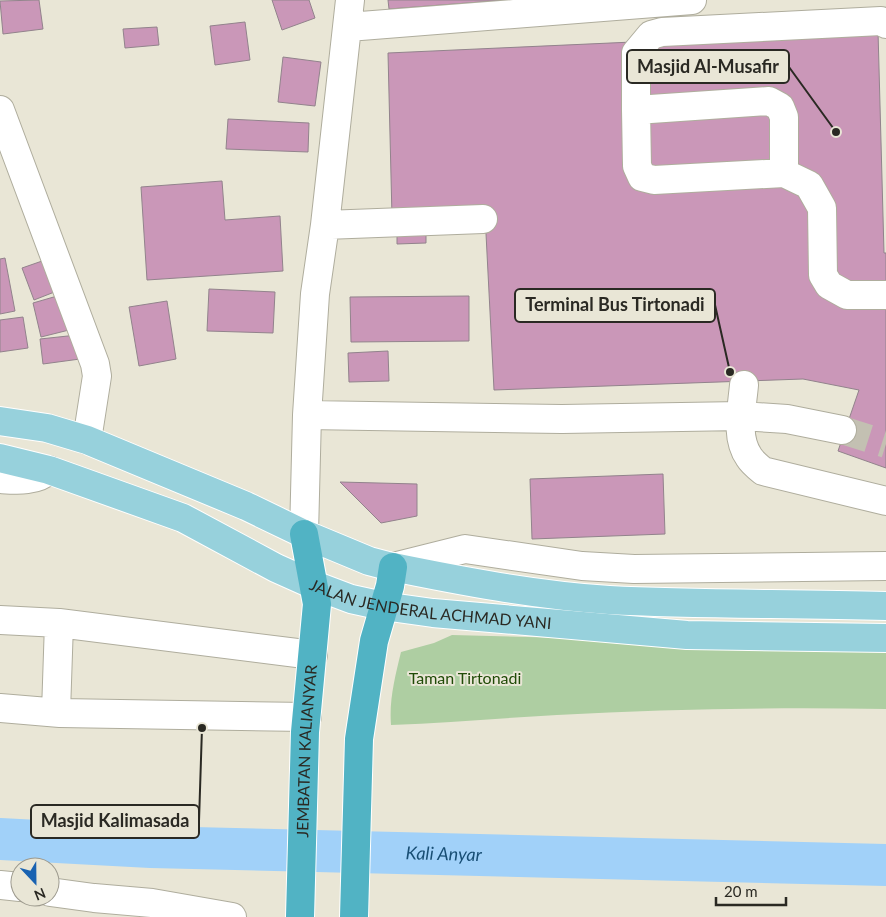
<svg xmlns="http://www.w3.org/2000/svg" width="886" height="917" viewBox="0 0 886 917" font-family="Lato,sans-serif">
<rect width="100%" height="100%" fill="#e9e6d6"/>
<!-- green -->
<path fill="#aecea2" d="M 452,635 L 886,646 L 886,709 C 777,707 667,709 557,715 C 502,718 447,723 391,725 C 389,700 395,677 401,652 L 434,643 Z"/>
<g fill="none" stroke-linecap="round" stroke-linejoin="round">
<!-- river -->
<path stroke="#a1d1f9" stroke-width="42" id="s1" d="M 0,839 L 151,847 L 886,865"/>
</g>
<!-- building -->
<path fill="#ca97b8" stroke="#92838c" d="M 39,0 L 43,29 L 3,34 L 0,1 Z
M 272,0 L 309,0 L 315,18 L 282,30 Z
M 388,0 L 506,0 L 389,9 Z
M 245,22 L 250,60 L 215,65 L 210,26 Z
M 157,27 L 159,45 L 125,48 L 123,29 Z
M 878,31 L 884,253 L 886,253 L 886,468 L 838,451 L 859,390 L 803,379 L 494,390 L 485,214 L 392,217 L 388,53 Z
M 283,57 L 321,62 L 315,106 L 278,102 Z
M 228,119 L 309,123 L 308,152 L 226,149 Z
M 222,181 L 225,220 L 280,216 L 283,271 L 147,280 L 141,187 Z
M 397,231 L 426,231 L 426,243 L 397,244 Z
M 5,258 L 15,311 L 0,314 L 0,259 Z
M 45,260 L 57,291 L 34,300 L 22,268 Z
M 209,289 L 275,292 L 273,333 L 207,331 Z
M 64,294 L 73,329 L 41,337 L 33,303 Z
M 469,296 L 469,341 L 351,342 L 350,297 Z
M 167,301 L 176,359 L 139,366 L 129,307 Z
M 23,317 L 28,348 L 0,352 L 0,320 Z
M 77,335 L 80,359 L 43,364 L 40,339 Z
M 388,351 L 389,381 L 349,382 L 348,353 Z
M 663,474 L 665,534 L 532,539 L 530,479 Z
M 340,482 L 417,484 L 417,516 L 381,523 Z"/>
<g fill="none" stroke-linecap="round" stroke-linejoin="round">
<!-- minor-tunnel -->
<path stroke="#c3c0b2" stroke-width="28" stroke-dasharray="28 14" stroke-linecap="butt" d="M 842,430 L 886,444"/>
<!-- minor casing -->
<g stroke="#afad9d" stroke-width="30">
<path id="minor" d="M 348,27 L 692,0
M 769,101 L 780,107 L 784,117 L 784,173 L 654,180 L 642,177 L 637,166 L 636,110 Z
M 0,110 L 95,364 L 97,376 L 87,440
M 636,110 L 636,53 L 651,35 L 662,32 L 881,21 L 886,24
M 784,173 L 809,185 L 822,208 L 823,275 L 829,285 L 847,295 L 886,295
M 325,225 L 483,219
M 744,385 C 742,408 735,437 749,457 C 752,462 758,467 763,471 L 886,501
M 307,415 L 562,419 L 741,416 L 787,419 L 842,430
M 0,479 C 16,480 36,482 49,470
M 304,534 L 307,415 L 315,294 L 325,225 L 350,0
M 393,567 L 465,549 L 582,566 L 634,569 L 886,566
M 0,620 L 59,623 L 313,655
M 0,708 L 60,713 L 307,717
M 56,712 L 59,623
M 0,885 L 20,887
M 50,892 L 94,898 L 152,903 L 232,917"/>
</g>
<!-- major casing -->
<g stroke="#fff" stroke-width="30">
<g id="major">
<path d="M 0,421 L 47,428 L 87,440 L 246,506 L 304,534 L 369,561 L 388,566 C 461,581 535,595 609,600 C 701,605 794,603 886,606"/>
<path id="s2" d="M 0,458 L 49,470 L 183,518 L 276,568 L 314,585 L 351,599 L 383,606 L 433,613 L 687,635 L 886,638"/>
</g>
</g>
<!-- highway casing -->
<g stroke="#fff" stroke-width="30">
<g id="highway">
<path id="s3" d="M 300,917 L 305,732 L 317,604 L 304,534"/>
<path d="M 354,917 L 359,739 L 374,641 L 390,586 L 393,567"/>
</g>
</g>
<!-- minor -->
<use href="#minor" stroke="#fff" stroke-width="28"/>
<!-- major -->
<use href="#major" stroke="#97d1dc" stroke-width="28"/>
<!-- highway -->
<use href="#highway" stroke="#51b3c4" stroke-width="28"/>
</g>
<g text-anchor="middle" stroke-width="4" stroke-linejoin="round" paint-order="stroke">
<!-- street labels -->
<g font-size="16" fill="#2a2923" stroke="#e9e6d6">
<text dy="6" stroke="none"><textPath href="#s2" startOffset="459">JALAN JENDERAL ACHMAD YANI</textPath></text>
<text dy="6" stroke="none"><textPath href="#s3" startOffset="166">JEMBATAN KALIANYAR</textPath></text>
</g>
<!-- park labels -->
<g font-size="16" fill="#204b07" stroke="#e9e6d6">
<text x="465" y="684">Taman Tirtonadi</text>
</g>
<!-- water labels -->
<g font-size="18" font-style="italic" fill="#184e74" stroke="#e9e6d6">
<text dy="6" stroke="none"><textPath href="#s1" startOffset="444">Kali Anyar</textPath></text>
</g>
</g>
<!-- callouts -->
<path fill="none" stroke="#2a2923" stroke-width="2" d="M836 132L789 67M730 372L715 305M202 728L199 821"/>
<g fill="#2a2923" stroke="#e9e6d6" stroke-width="2">
<circle cx="836" cy="132" r="5"/>
<circle cx="730" cy="372" r="5"/>
<circle cx="202" cy="728" r="5"/>
</g>
<g fill="#e9e6d6" stroke="#2a2923" stroke-width="2">
<rect x="627" y="50" width="162" height="33" rx="5"/>
<rect x="515" y="289" width="200" height="33" rx="5"/>
<rect x="31" y="805" width="168" height="33" rx="5"/>
</g>
<g font-size="18" text-anchor="middle" font-weight="bold" fill="#2a2923">
<text x="708" y="73">Masjid Al-Musafir</text>
<text x="615" y="311">Terminal Bus Tirtonadi</text>
<text x="115" y="827">Masjid Kalimasada</text>
</g>
<!-- north arrow -->
<g transform="translate(35 882) rotate(158)"><circle r="24" fill="#e9e6d6" stroke="#9d9a8e"/>
<path d="M0-4L9 19L0 12L-9 19Z" fill="#1962b1"/>
<text y="-8" font-size="14" font-weight="bold" text-anchor="middle" fill="#2a2923">N</text>
</g>
<!-- scale -->
<path d="M716 897v8h70v-8" fill="none" stroke="#2a2923" stroke-width="2.5"/>
<text x="724" y="897" font-size="15" fill="#2a2923" stroke="#e9e6d6" stroke-width="4" paint-order="stroke">20 m</text>
</svg>
